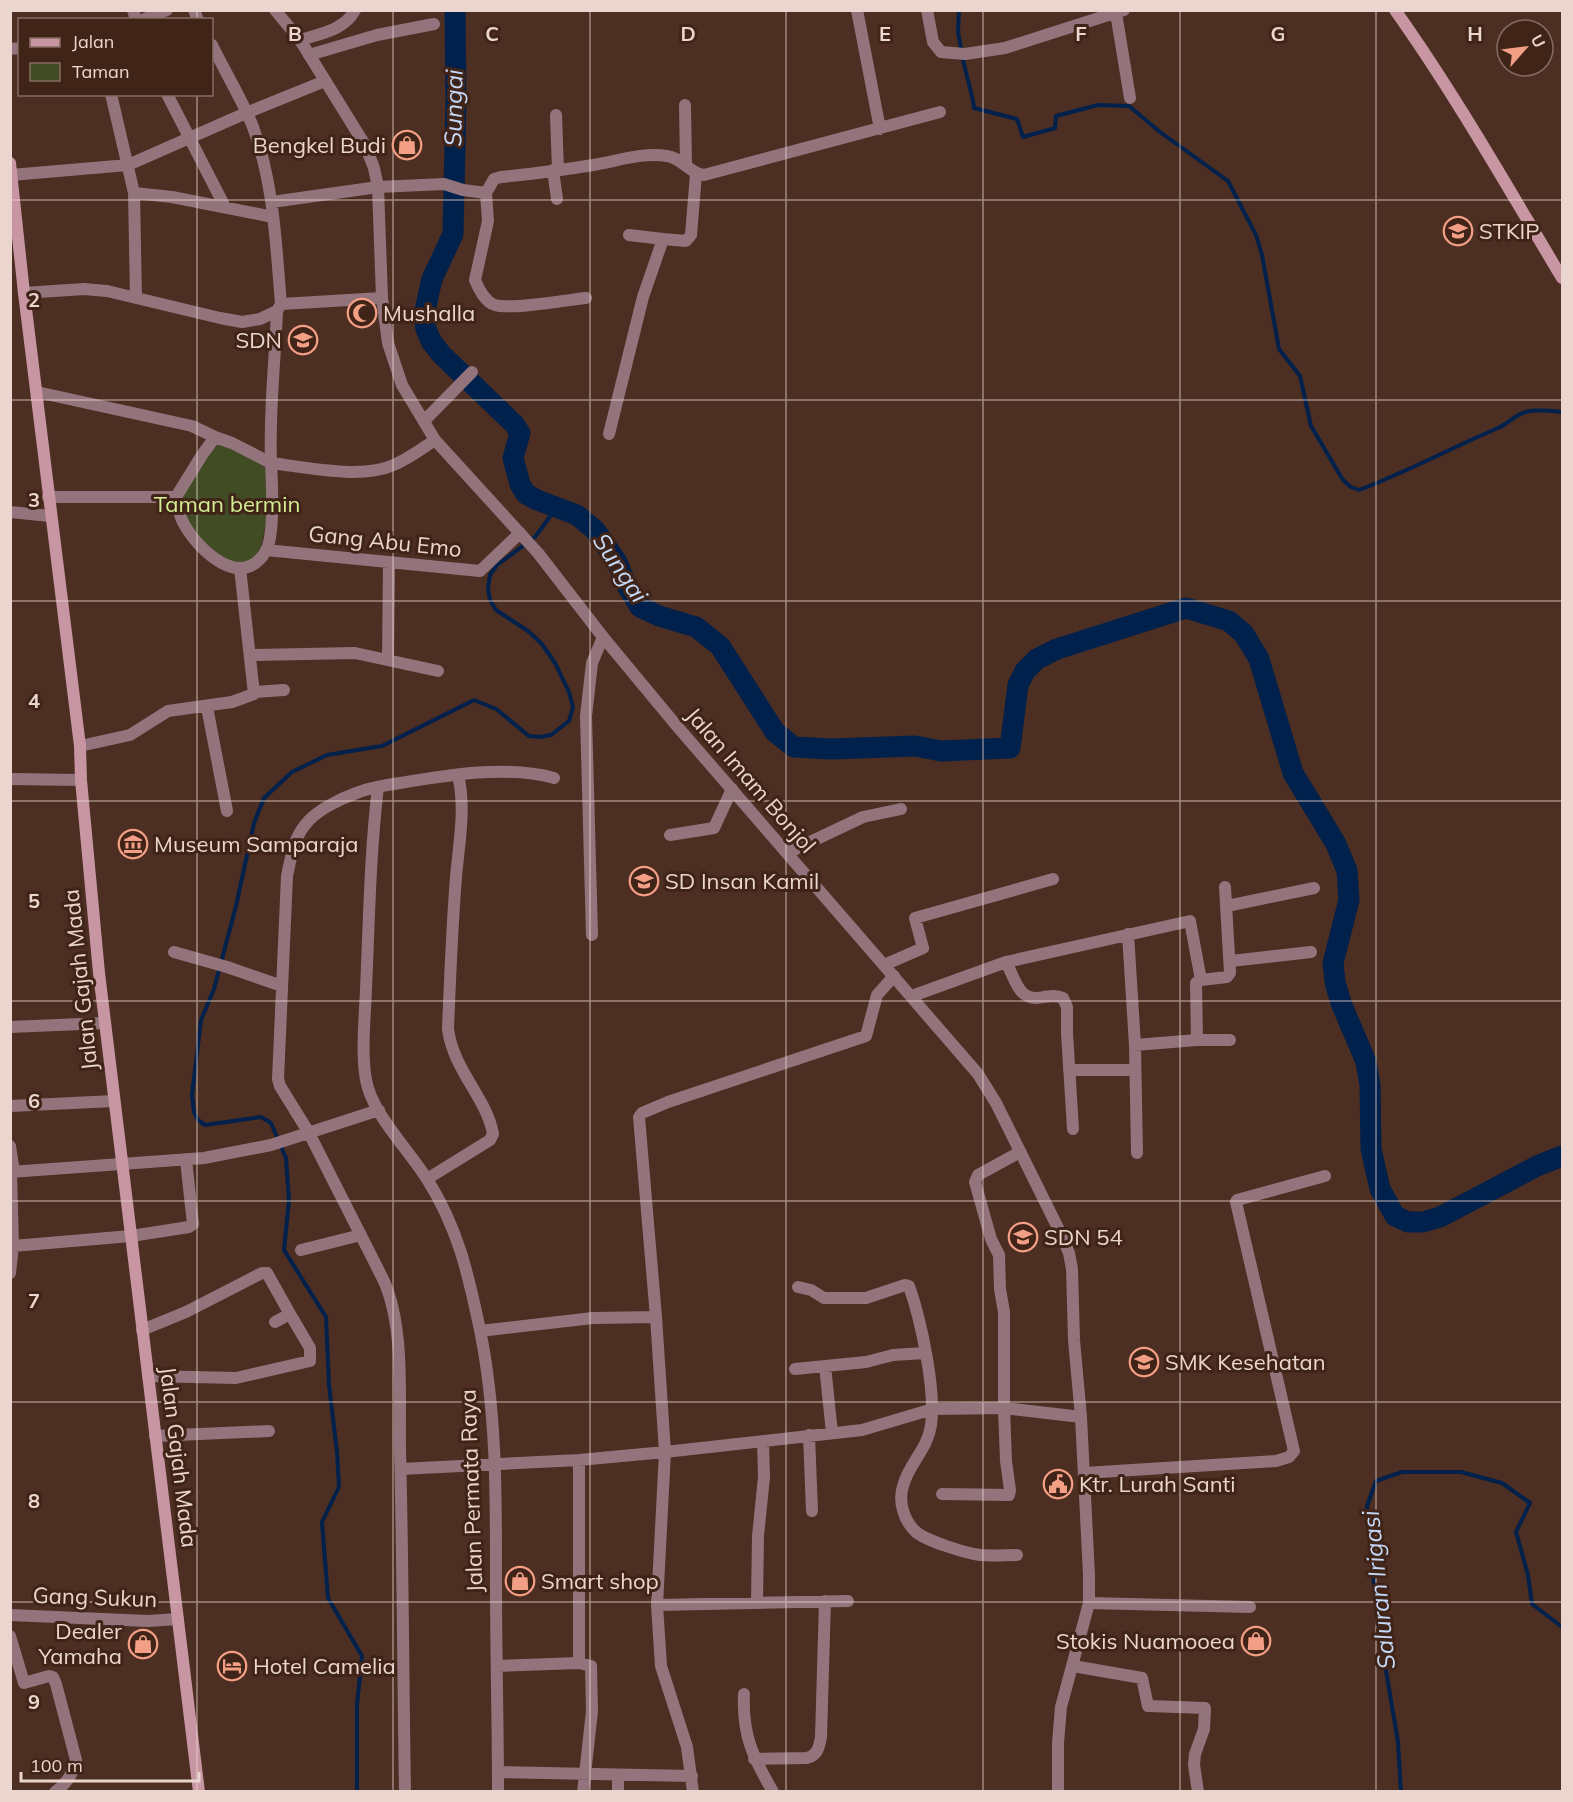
<svg xmlns="http://www.w3.org/2000/svg" width="1573" height="1802" viewBox="0 0 1573 1802" font-family="Mulish,sans-serif">
<rect width="100%" height="100%" fill="#4c2e22"/>
<!-- green -->
<path fill="#414c25" d="M 216,442 L 249,456 L 268,468 L 269,509 L 259,554 C 250,562 237,567 225,561 C 207,553 181,523 182,503 C 183,486 207,457 216,442 Z"/>
<g fill="none" stroke-linecap="round" stroke-linejoin="round">
<!-- stream -->
<path stroke="#01214d" stroke-width="4" d="M 959,10 L 958,32 L 961,49
M 963,59 C 966,76 972,91 974,108 L 1017,119 L 1023,137 L 1055,128 L 1056,116 L 1098,105 L 1129,106 L 1160,132 L 1228,181 L 1256,235 L 1262,255 L 1279,349 L 1300,376 L 1311,426 L 1343,480 L 1351,487 L 1359,490 C 1407,472 1451,448 1498,428 C 1508,424 1516,414 1526,412 C 1537,409 1551,411 1562,412
M 357,1792 L 357,1705 L 362,1656 L 328,1598 L 322,1522 L 339,1487 L 337,1452 L 329,1385 L 326,1317 L 284,1250 L 289,1200 L 286,1158 L 271,1123 L 261,1117 L 205,1125 L 198,1120 L 194,1112 L 192,1095 L 201,1020 L 214,989 L 236,906 L 254,823 L 264,798 L 292,772 L 327,755 L 382,746 L 474,700 L 496,709 L 529,736 L 540,737 L 551,735 L 569,721 L 573,707 L 569,692 L 555,663 L 542,644 L 528,631 L 496,610 L 490,600 L 488,589 L 490,575 L 497,565 L 535,537 L 557,507
M 1401,1792 L 1398,1742 L 1377,1617 L 1367,1506 L 1376,1481 L 1402,1472 L 1461,1472 L 1502,1483 L 1530,1503 L 1516,1532 L 1528,1575 L 1532,1604 L 1562,1627"/>
<!-- river -->
<path stroke="#01214d" stroke-width="21" d="M 455,10 L 456,100 L 453,234 L 432,279 L 424,315 L 426,329 L 431,341 L 441,354 L 514,424 L 520,433 L 513,458 L 520,484 L 526,494 L 537,500 L 577,515 L 595,530 L 617,562 L 626,584 L 640,607 L 659,616 L 696,627 L 720,646 L 775,732 L 794,747 L 831,749 L 915,746 L 941,751 L 1010,748 L 1018,685 L 1025,671 L 1037,659 L 1057,649 L 1186,608 L 1229,621 L 1244,634 L 1259,659 L 1293,773 L 1336,844 L 1347,871 L 1349,900 L 1333,963 L 1335,982 L 1341,1003 L 1366,1062 L 1370,1085 L 1371,1149 L 1380,1189 L 1395,1216 L 1408,1222 L 1423,1222 L 1440,1217 L 1537,1166 L 1562,1156"/>
<!-- minor -->
<path stroke="#93747c" stroke-width="12" d="M 133,10 L 136,20
M 194,10 L 198,20
M 857,10 L 880,129
M 927,10 L 933,42 L 941,52 L 965,54 L 1005,48 L 1124,10
M 1116,13 L 1130,98
M 142,20 L 167,10
M 300,40 C 319,34 345,30 355,10
M 212,45 C 225,72 242,99 253,127 C 274,184 276,245 281,304
M 10,49 L 20,48
M 309,55 L 377,35 L 434,24
M 111,94 L 134,193 L 136,298
M 167,94 L 225,207
M 685,105 L 686,166
M 556,115 L 558,170
M 553,170 L 557,199
M 11,175 L 128,165 L 246,113 L 325,81
M 134,193 L 172,197 L 273,217
M 486,193 L 488,221 L 475,280 C 478,288 486,303 495,305 C 511,310 567,300 586,298
M 272,202 L 378,187 L 444,184 L 463,190 L 486,193 L 494,179 L 501,177 C 532,174 563,170 593,165 C 618,161 642,152 667,156 C 682,158 689,173 704,175 L 940,112
M 629,235 L 663,239
M 24,293 L 84,289 L 107,291 L 220,318 L 242,322 L 260,319 L 277,311 L 281,304 L 382,298
M 277,311 C 275,362 269,412 271,463 C 305,467 360,479 391,466 C 407,460 421,449 435,440
M 37,392 L 192,426 L 215,437
M 424,421 L 472,372
M 609,434 L 643,297 L 663,239 L 686,241 L 691,235 L 696,174
M 48,497 L 176,497 C 178,506 179,516 184,524 C 198,550 242,592 266,551 C 275,534 272,483 271,463 L 232,443 L 215,437 L 202,455 L 176,497
M 10,512 L 50,516
M 266,550 L 480,571 L 520,533
M 251,655 L 355,653 L 438,671
M 388,660 L 389,562
M 255,692 L 284,690
M 207,707 L 227,811
M 80,746 L 130,735 L 168,711 L 232,702 L 254,694 L 240,568
M 10,779 L 81,780
M 378,787 C 370,854 369,922 366,989 C 365,1017 360,1062 368,1088 C 377,1118 409,1151 427,1179 C 458,1228 468,1273 480,1330 C 497,1413 496,1499 496,1584 C 496,1653 498,1722 498,1792
M 670,835 L 714,828 L 732,789
M 787,853 L 863,817 L 901,809
M 1227,906 L 1314,888
M 1128,934 L 1135,1045 L 1137,1153
M 592,935 L 586,716 L 592,663 L 603,637
M 174,952 L 227,967 L 282,986
M 1231,961 L 1311,952
M 1006,962 L 1190,921 L 1201,980
M 884,965 L 923,948 L 915,918 L 1053,879
M 912,996 L 1006,962 C 1016,980 1018,1003 1044,997 C 1051,996 1056,995 1063,998 L 1067,1007 L 1067,1033 L 1073,1129
M 10,1027 L 105,1023
M 1197,1040 L 1196,983 L 1201,980 L 1227,977 L 1230,973 L 1225,887
M 1135,1045 L 1197,1040 L 1230,1040
M 1069,1070 L 1135,1070
M 10,1106 L 114,1101
M 10,1146 L 14,1172
M 10,1172 L 204,1158 L 271,1145 L 379,1110
M 427,1179 L 490,1140 L 493,1134 C 487,1098 453,1070 448,1029 C 450,978 452,927 456,877 C 459,843 466,808 458,775
M 13,1246 L 131,1236 L 189,1227 L 193,1224 L 186,1160
M 301,1250 L 361,1235
M 10,1273 L 13,1246 L 11,1172
M 798,1287 L 811,1290 L 824,1298 L 866,1298 L 905,1285 L 909,1286 C 921,1320 936,1390 931,1425 C 928,1449 909,1463 903,1486 C 898,1502 904,1521 916,1532 C 927,1541 965,1553 980,1555 C 992,1556 1005,1555 1017,1555
M 142,1330 L 186,1312 L 262,1273 L 267,1273 L 290,1314
M 480,1331 L 593,1318 L 656,1317
M 825,1366 L 832,1433
M 795,1369 L 866,1362 L 893,1355 L 925,1353
M 148,1376 L 236,1378 L 310,1361 L 310,1348 L 290,1314 L 275,1322
M 809,1435 L 812,1511
M 155,1436 L 269,1431
M 401,1469 L 579,1460 L 665,1452 L 862,1430 L 933,1409 L 1004,1408 L 1081,1417
M 1084,1473 L 1276,1461 L 1289,1457 L 1294,1451 L 1236,1202 L 1237,1200 L 1325,1176
M 942,1494 L 1009,1495 L 1010,1490 L 1006,1461 L 1004,1408 L 1004,1312 L 1000,1289 L 999,1255 L 991,1239 L 975,1182 L 978,1175 L 1020,1152
M 757,1602 L 758,1536 L 764,1477 L 763,1441
M 1089,1603 L 1250,1607
M 657,1605 L 848,1601
M 10,1615 L 148,1621 L 178,1619
M 10,1636 L 24,1683 L 49,1676 L 53,1677 L 56,1684 L 76,1760 C 73,1774 67,1783 55,1792
M 579,1663 L 591,1666 L 592,1711 L 583,1792
M 497,1666 L 579,1663 L 579,1460
M 1073,1666 L 1142,1678 L 1148,1706 L 1205,1708 L 1204,1729 L 1195,1754 L 1194,1765 L 1198,1792
M 744,1694 C 742,1735 753,1757 773,1792
M 754,1759 L 807,1758 C 818,1755 819,1747 821,1737 L 825,1601
M 498,1772 L 692,1776
M 405,1792 C 403,1678 403,1564 400,1450 C 399,1397 405,1326 383,1279 L 309,1133 L 280,1086 L 278,1079 L 287,876 C 291,858 293,840 305,825 C 316,810 342,798 359,792 C 372,787 386,785 400,783 C 448,775 506,765 554,778
M 618,1792 L 618,1775
M 693,1792 L 687,1747 L 661,1666 L 657,1605 L 665,1452 L 656,1317 L 639,1117 L 642,1113 L 668,1102 L 866,1036 L 877,995 L 894,976"/>
<!-- tertiary -->
<path stroke="#93747c" stroke-width="12" d="M 275,10 L 300,40 L 365,145 L 374,168 L 378,187 L 382,298 L 388,343 L 402,385 L 435,440 L 538,553 L 603,637 L 676,725 L 978,1074 L 996,1103 L 1061,1234 L 1069,1253 L 1072,1269 L 1074,1340 L 1081,1417 L 1089,1575 L 1089,1603 L 1061,1707 L 1058,1743 L 1058,1792"/>
<!-- secondary -->
<path stroke="#c796a2" stroke-width="12" d="M 1395,10 C 1456,96 1508,188 1562,278
M 10,163 L 24,293 L 80,746 L 81,780 L 99,973 L 199,1792"/>
</g>
<!-- grid -->
<path fill="none" stroke="#ead6ce" stroke-width="1.5" stroke-opacity="0.55" d="M 197,10 L 197,20M 393,10 L 393,1792M 590,10 L 590,1792M 786,10 L 786,1792M 983,10 L 983,1792M 1180,10 L 1180,1792M 1376,10 L 1376,1792M 197,94 L 197,1792M 10,200 L 1562,200M 10,400 L 1562,400M 10,601 L 1562,601M 10,801 L 1562,801M 10,1001 L 1562,1001M 10,1201 L 1562,1201M 10,1402 L 1562,1402M 10,1602 L 1562,1602"/>
<!-- icons -->
<defs>
<g id="shop-ring" transform="scale(1.5)"><circle r="9.5" fill="#412418" stroke="#f39f85" stroke-width="1.5"/><path d="M-5-2.5h2.3a2.7 3.5 0 0 1 5.4 0H5L5.5 6h-11ZM-1.5-2.5h3a1.5 2.3 0 0 0-3 0Z" fill="#f39f85"/></g>
<g id="university-ring" transform="scale(1.5)"><circle r="9.5" fill="#412418" stroke="#f39f85" stroke-width="1.5"/><path d="M0-5L7-2L0 1L-7-2ZM-4 1L0 2.5L4 1V4Q0 6-4 4Z" fill="#f39f85"/></g>
<g id="mosque-ring" transform="scale(1.5)"><circle r="9.5" fill="#412418" stroke="#f39f85" stroke-width="1.5"/><path d="M3.5-4.9A6 6 0 1 0 3.5 4.9A5 5 0 1 1 3.5-4.9Z" fill="#f39f85"/></g>
<g id="school-ring" transform="scale(1.5)"><circle r="9.5" fill="#412418" stroke="#f39f85" stroke-width="1.5"/><path d="M0-5L7-2L0 1L-7-2ZM-4 1L0 2.5L4 1V4Q0 6-4 4Z" fill="#f39f85"/></g>
<g id="museum-ring" transform="scale(1.5)"><circle r="9.5" fill="#412418" stroke="#f39f85" stroke-width="1.5"/><path d="M0-6L6-3V-2H-6V-3ZM-5-1h2V3h-2ZM-1-1h2V3h-2ZM3-1h2V3H3ZM-6 4H6V6H-6Z" fill="#f39f85"/></g>
<g id="civic-ring" transform="scale(1.5)"><circle r="9.5" fill="#412418" stroke="#f39f85" stroke-width="1.5"/><path d="M-.6-6.5H3V-4.5H.6V-3L4-1V1h2V6H-6V1h2V-1L-.6-3ZM-1.2 2.5V6h2.4V2.5Z" fill="#f39f85"/></g>
<g id="hotel-ring" transform="scale(1.5)"><circle r="9.5" fill="#412418" stroke="#f39f85" stroke-width="1.5"/><path d="M-6-4.5h1.5V1H6V5H4.5V3h-9V5H-6ZM-4 0a1.8 1.8 0 1 1 3.6 0ZM.5 0V-2.5h3Q6-2.5 6 0Z" fill="#f39f85"/></g>
</defs>
<g fill-rule="evenodd">
<use href="#shop-ring" x="407" y="145"/>
<use href="#university-ring" x="1458" y="231"/>
<use href="#mosque-ring" x="362" y="313"/>
<use href="#school-ring" x="303" y="340"/>
<use href="#museum-ring" x="133" y="844"/>
<use href="#school-ring" x="644" y="881"/>
<use href="#school-ring" x="1023" y="1237"/>
<use href="#school-ring" x="1144" y="1362"/>
<use href="#civic-ring" x="1058" y="1484"/>
<use href="#shop-ring" x="520" y="1581"/>
<use href="#shop-ring" x="1256" y="1641"/>
<use href="#shop-ring" x="143" y="1644"/>
<use href="#hotel-ring" x="232" y="1666"/>
</g>
<g text-anchor="middle" stroke-width="6" stroke-linejoin="round" paint-order="stroke">
<!-- poi labels -->
<g font-size="22" fill="#ead6ce" stroke="#412418" text-anchor="start">
<text x="386" y="153" text-anchor="end">Bengkel Budi</text>
<text x="1479" y="239">STKIP</text>
<text x="383" y="321">Mushalla</text>
<text x="282" y="348" text-anchor="end">SDN</text>
<text x="154" y="852">Museum Samparaja</text>
<text x="665" y="889">SD Insan Kamil</text>
<text x="1044" y="1245">SDN 54</text>
<text x="1165" y="1370">SMK Kesehatan</text>
<text x="1079" y="1492">Ktr. Lurah Santi</text>
<text x="541" y="1589">Smart shop</text>
<text x="122" y="1639" text-anchor="end">Dealer<tspan x="122" dy="25">Yamaha</tspan></text>
<text x="1235" y="1649" text-anchor="end">Stokis Nuamooea</text>
<text x="253" y="1674">Hotel Camelia</text>
</g>
<!-- park labels -->
<g font-size="22" fill="#d3ee92" stroke="#412418">
<text x="227" y="512">Taman bermin</text>
</g>
<!-- street labels -->
<g font-size="22" fill="#ead6ce" stroke="#412418">
<text transform="translate(385 541) rotate(6)" y="8">Gang Abu Emo</text>
<text transform="translate(751 780) rotate(49)" y="8">Jalan Imam Bonjol</text>
<text transform="translate(80 980) rotate(-96)" y="8">Jalan Gajah Mada</text>
<text transform="translate(179 1457) rotate(83)" y="8">Jalan Gajah Mada</text>
<text transform="translate(471 1491) rotate(-92)" y="8">Jalan Permata Raya</text>
<text transform="translate(95 1597) rotate(2)" y="8">Gang Sukun</text>
</g>
<!-- water labels -->
<g font-size="24" font-style="italic" fill="#c4d9f8" stroke="#412418">
<text transform="translate(454 108) rotate(-89)" y="8">Sungai</text>
<text transform="translate(620 568) rotate(56)" y="8">Sungai</text>
<text transform="translate(1379 1590) rotate(-96)" y="8">Saluran Irigasi</text>
</g>
</g>
<g font-size="20" text-anchor="middle" font-weight="bold" fill="#ead6ce" stroke="#412418" stroke-width="6" stroke-linejoin="round" paint-order="stroke">
<text x="295" y="41">B</text>
<text x="492" y="41">C</text>
<text x="688" y="41">D</text>
<text x="885" y="41">E</text>
<text x="1081" y="41">F</text>
<text x="1278" y="41">G</text>
<text x="1475" y="41">H</text>
<text x="34" y="307">2</text>
<text x="34" y="507">3</text>
<text x="34" y="708">4</text>
<text x="34" y="908">5</text>
<text x="34" y="1108">6</text>
<text x="34" y="1308">7</text>
<text x="34" y="1508">8</text>
<text x="34" y="1709">9</text>
</g>
<!-- border -->
<rect width="1573" height="1802" fill="none" stroke="#ead6ce" stroke-width="24"/>
<!-- legend -->
<rect x="18" y="18" width="195" height="78" fill="#412418" stroke="#856b61" stroke-width="1.5"/>
<rect x="30" y="38" width="30" height="9" fill="#c796a2" stroke="#856b61" stroke-width="1.5"/>
<text x="72" y="48" font-size="18" fill="#ead6ce">Jalan</text>
<rect x="30" y="63" width="30" height="18" fill="#414c25" stroke="#856b61" stroke-width="1.5"/>
<text x="72" y="78" font-size="18" fill="#ead6ce">Taman</text>
<!-- north arrow -->
<g transform="translate(1525 48) rotate(62)"><circle r="28" fill="#412418" stroke="#856b61" stroke-width="1.5"/>
<path d="M0-4.5L10 22L0 15L-10 22Z" fill="#f39f85"/>
<text y="-9" font-size="16" font-weight="bold" text-anchor="middle" fill="#ead6ce">U</text>
</g>
<!-- scale -->
<path d="M21 1772v9h178v-9" fill="none" stroke="#ead6ce" stroke-width="3"/>
<text x="30" y="1772" font-size="18" fill="#ead6ce" stroke="#412418" stroke-width="4.5" paint-order="stroke">100 m</text>
</svg>
